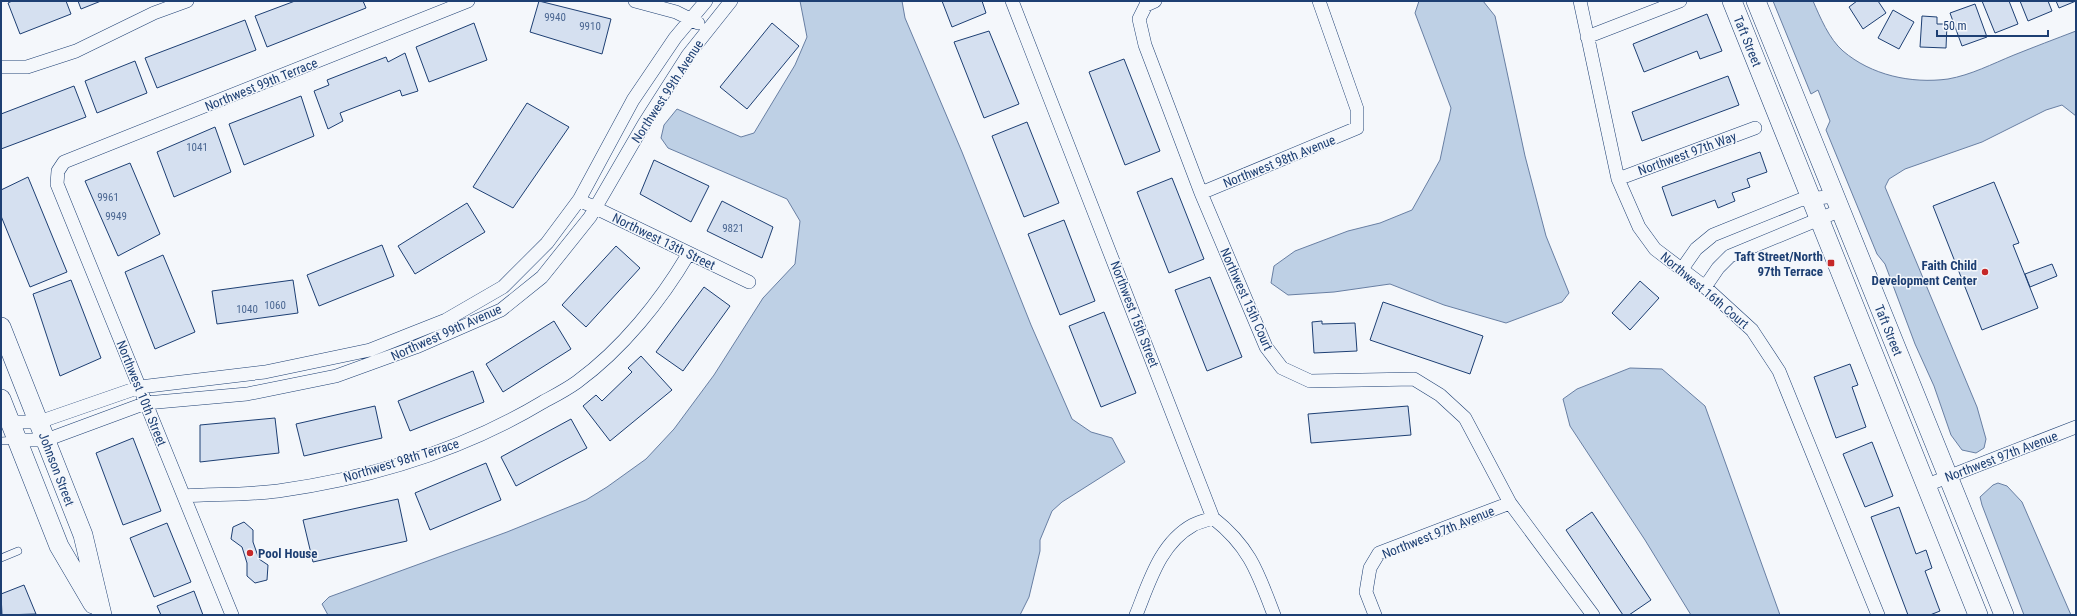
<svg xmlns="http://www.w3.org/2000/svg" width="2077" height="616" viewBox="0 0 2077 616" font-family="'Roboto Condensed',sans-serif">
<rect width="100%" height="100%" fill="#f4f7fb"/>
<!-- water -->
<path fill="#bed0e5" stroke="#687fa3" d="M 800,1 L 902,1 L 905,18 L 962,152 L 1031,325 L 1072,419 L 1091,432 L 1112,438 L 1125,462 L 1062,502 L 1052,511 L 1040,540 L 1040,551 L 1029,597 L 1020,615 L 328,615 L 322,604 L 329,597 L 507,532 L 586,500 L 607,487 L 646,459 L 674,429 L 714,375 L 763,298 L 795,264 L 800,221 L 787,199 L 668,148 L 661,138 L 664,125 L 677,109 L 741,137 L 754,133 L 795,65 L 807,37 Z
M 1419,1 L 1483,1 L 1495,16 L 1525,156 L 1546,236 L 1569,293 L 1562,302 L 1506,323 L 1444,305 L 1390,284 L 1334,292 L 1288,295 L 1271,283 L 1274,266 L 1295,251 L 1348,231 L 1380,223 L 1412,210 L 1440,160 L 1451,108 L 1415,13 Z
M 1773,1 L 1813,1 C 1820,17 1829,39 1843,51 C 1871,75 1911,84 1948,79 C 1971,75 1992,64 2014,55 C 2034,47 2055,39 2076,31 L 2076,116 L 2062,105 L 2046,110 L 1982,142 L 1905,169 L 1889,179 L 1885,187 L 1977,407 L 1986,439 L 1984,448 L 1976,453 L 1962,450 L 1951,435 L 1934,386 L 1915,344 L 1885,264 L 1877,254 L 1826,130 L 1830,121 L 1818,90 L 1811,94 Z
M 1630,368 L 1662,369 L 1705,406 L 1780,615 L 1691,615 L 1645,540 L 1570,426 L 1563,399 L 1577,389 Z
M 1998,483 L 2007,486 L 2022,502 L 2071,615 L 2024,615 L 1982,505 L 1980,497 L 1993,485 Z"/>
<!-- building -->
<path fill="#d5e0f0" stroke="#1d3f73" d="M 12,1 L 66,1 L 71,14 L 20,34 L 8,3 Z
M 78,1 L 101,1 L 81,9 Z
M 295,1 L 363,1 L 366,8 L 267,47 L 255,16 Z
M 539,1 L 611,19 L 602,54 L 530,32 Z
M 942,1 L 982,1 L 986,13 L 952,27 Z
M 1857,1 L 1878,1 L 1886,13 L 1863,29 L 1849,7 Z
M 1982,1 L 2009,1 L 2018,24 L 1995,33 Z
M 2020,1 L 2048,1 L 2052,11 L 2028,21 Z
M 2056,1 L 2076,1 L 2059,8 Z
M 1975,4 L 1987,37 L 1962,46 L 1950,13 Z
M 1893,10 L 1914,22 L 1899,49 L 1878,38 Z
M 1707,14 L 1722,51 L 1700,59 L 1697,51 L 1644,72 L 1633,44 Z
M 1922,16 L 1937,17 L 1937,24 L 1947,24 L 1946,48 L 1920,47 Z
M 245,20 L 256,50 L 157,88 L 145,58 Z
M 474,23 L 487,60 L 429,82 L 416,47 Z
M 772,23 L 799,46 L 747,109 L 720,87 Z
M 989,31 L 1019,104 L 984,118 L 954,42 Z
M 405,53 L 418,91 L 402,96 L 400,90 L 340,113 L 343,121 L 328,129 L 314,91 L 329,85 L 327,80 L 386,57 L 388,62 Z
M 1124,59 L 1160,151 L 1125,165 L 1089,72 Z
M 135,61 L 147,93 L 97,113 L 85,81 Z
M 1728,76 L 1739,105 L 1642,141 L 1632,112 Z
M 74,86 L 86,117 L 1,149 L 1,114 Z
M 301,96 L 314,136 L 244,165 L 229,124 Z
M 527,103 L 569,127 L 513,208 L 473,187 Z
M 1027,122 L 1059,203 L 1024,217 L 992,136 Z
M 215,127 L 231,172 L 174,197 L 157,152 Z
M 1760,152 L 1767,172 L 1747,179 L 1750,187 L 1732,193 L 1735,201 L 1718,208 L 1715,200 L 1672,216 L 1662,187 Z
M 654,160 L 709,186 L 691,222 L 640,194 Z
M 130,163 L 160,234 L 118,256 L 85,181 Z
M 28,177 L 67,272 L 30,287 L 1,216 L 1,190 Z
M 1172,178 L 1204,259 L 1169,273 L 1137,192 Z
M 1994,182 L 2019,243 L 2013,245 L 2038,308 L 1982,330 L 1933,206 Z
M 722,201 L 773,227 L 762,258 L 707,231 Z
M 467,203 L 485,232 L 415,274 L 398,246 Z
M 1064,220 L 1095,301 L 1060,315 L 1028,234 Z
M 382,245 L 394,276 L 319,306 L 307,275 Z
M 616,246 L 640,268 L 586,327 L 562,305 Z
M 163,255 L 195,332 L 155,349 L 125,272 Z
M 2052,264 L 2057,276 L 2030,287 L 2025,274 Z
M 1210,277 L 1242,357 L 1207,371 L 1175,290 Z
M 71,280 L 101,358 L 60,376 L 33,294 Z
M 293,280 L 298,313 L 217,324 L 212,291 Z
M 1640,281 L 1659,298 L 1630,330 L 1612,313 Z
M 704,287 L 730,306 L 683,371 L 656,352 Z
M 1383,302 L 1483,336 L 1470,374 L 1370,340 Z
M 1104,312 L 1136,393 L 1101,407 L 1069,326 Z
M 554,321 L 571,349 L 503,392 L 486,364 Z
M 1322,321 L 1322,324 L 1355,323 L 1357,351 L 1314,353 L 1312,322 Z
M 641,356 L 672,390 L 610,441 L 583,406 L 596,395 L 602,401 L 632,372 L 628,368 Z
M 1850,364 L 1858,385 L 1852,387 L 1866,427 L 1836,438 L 1814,377 Z
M 473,371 L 484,402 L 410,431 L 398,401 Z
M 375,406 L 382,438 L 304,456 L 296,424 Z
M 1408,406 L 1411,435 L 1311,443 L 1308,414 Z
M 275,418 L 279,453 L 200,462 L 200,425 Z
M 571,419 L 587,448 L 516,486 L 501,457 Z
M 133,438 L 161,511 L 123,525 L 96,453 Z
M 1872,442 L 1893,496 L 1865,507 L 1843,454 Z
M 486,463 L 501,500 L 430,530 L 415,493 Z
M 398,499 L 407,541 L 313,562 L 303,520 Z
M 1899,507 L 1916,554 L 1926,550 L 1932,568 L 1925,571 L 1940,611 L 1930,615 L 1908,615 L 1871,517 Z
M 1592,512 L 1651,600 L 1629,615 L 1623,615 L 1566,530 Z
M 244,522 L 253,530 L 253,542 L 259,559 L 268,565 L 267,580 L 255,583 L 247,576 L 247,563 L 242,547 L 231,539 L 233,527 Z
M 167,523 L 191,582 L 154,597 L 130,538 Z
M 24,585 L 36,614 L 2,615 L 1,594 Z
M 194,591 L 203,615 L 161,615 L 157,606 Z"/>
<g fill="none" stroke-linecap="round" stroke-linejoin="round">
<!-- lane casing -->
<g stroke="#1d3f73" stroke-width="8">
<path id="lane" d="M 1,441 L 17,440
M 1,558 L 18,551"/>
</g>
<!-- street casing -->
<g stroke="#1d3f73" stroke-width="14">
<path id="street" d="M 635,1 L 676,12 L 698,23
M 1012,1 L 1213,518 C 1250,547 1258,573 1274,615
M 1155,1 L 1146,5 L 1139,19 L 1145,45 L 1201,193 L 1266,347 L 1282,368 L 1310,381 L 1414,379 L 1440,395 L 1465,418 L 1510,503 L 1593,615
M 1580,1 L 1618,179 L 1639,227 L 1655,249 L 1705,287 L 1752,330 L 1779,371 L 1878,615
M 1587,37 L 1680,1
M 2,67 L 27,67 L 76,51 L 154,13 L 187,1
M 1618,179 L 1755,128
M 1201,193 L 1357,128 L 1357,109 L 1319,1
M 579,200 L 749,282
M 1682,269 L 1696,249 L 1713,235 L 1800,200 L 1835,196
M 1705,287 L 1718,268 L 1730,256 L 1841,210
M 10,422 L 39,422 L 140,387 L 265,372 L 370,350 L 446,320 L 503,287 L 547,243 L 579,200 L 633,100 L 675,38 L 706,1
M 17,440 L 46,440 L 146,403 L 247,394 L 336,376 L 416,347 L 501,310 L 542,277 L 590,217 L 644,124 L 688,55 L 731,1
M 1927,485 L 2076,427
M 184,496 C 215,494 247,495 278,491 C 370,478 463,450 543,402 C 554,396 566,390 577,382 C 622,349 661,301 689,253
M 232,615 L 57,184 L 58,171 L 64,162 L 468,1
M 1136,615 C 1149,583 1160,543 1193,525 C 1199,522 1207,520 1213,518
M 1375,615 L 1366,592 L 1370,568 L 1379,553 L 1510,503"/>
</g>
<!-- secondary casing -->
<g stroke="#1d3f73" stroke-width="20">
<path id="secondary" d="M 1732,1 L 1978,615
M 1756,1 L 2004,615
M 1,327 L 83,535 L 102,615
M 1,399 L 59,546 L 93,604"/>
</g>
<!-- lane -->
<use href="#lane" stroke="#f4f7fb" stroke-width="7"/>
<!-- street -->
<use href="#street" stroke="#f4f7fb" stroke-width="13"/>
<!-- secondary -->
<use href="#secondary" stroke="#f4f7fb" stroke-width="19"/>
</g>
<!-- markers -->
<g fill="#c62828" stroke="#f4f7fb" stroke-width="1.5">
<rect x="1827" y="259" width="8" height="8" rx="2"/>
<circle cx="1985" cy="272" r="4"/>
<circle cx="250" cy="553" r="4"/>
</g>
<g text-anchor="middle" stroke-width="3" stroke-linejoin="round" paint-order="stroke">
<!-- number labels -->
<g font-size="11" fill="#4b6792">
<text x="555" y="21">9940</text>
<text x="590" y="30">9910</text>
<text x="197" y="151">1041</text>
<text x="108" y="201">9961</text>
<text x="116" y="220">9949</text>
<text x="733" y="232">9821</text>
<text x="275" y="309">1060</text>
<text x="247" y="313">1040</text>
</g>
<!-- street labels -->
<g font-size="13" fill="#1d3f73" stroke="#f4f7fb">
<text transform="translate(1748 41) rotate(68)" y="5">Taft Street</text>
<text transform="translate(261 84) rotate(-22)" y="5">Northwest 99th Terrace</text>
<text transform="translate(667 91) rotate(-57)" y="5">Northwest 99th Avenue</text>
<text transform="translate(1687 153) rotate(-20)" y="5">Northwest 97th Way</text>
<text transform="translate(1279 161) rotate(-22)" y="5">Northwest 98th Avenue</text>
<text transform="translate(664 241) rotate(26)" y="5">Northwest 13th Street</text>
<text transform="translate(1705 290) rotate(40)" y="5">Northwest 16th Court</text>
<text transform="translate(1247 299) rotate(66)" y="5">Northwest 15th Court</text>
<text transform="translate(1135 314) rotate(69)" y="5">Northwest 15th Street</text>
<text transform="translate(1889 330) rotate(68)" y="5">Taft Street</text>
<text transform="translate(446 332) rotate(-24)" y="5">Northwest 99th Avenue</text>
<text transform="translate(142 393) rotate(68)" y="5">Northwest 10th Street</text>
<text transform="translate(2001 456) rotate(-21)" y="5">Northwest 97th Avenue</text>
<text transform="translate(401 460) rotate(-17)" y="5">Northwest 98th Terrace</text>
<text transform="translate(57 469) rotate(69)" y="5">Johnson Street</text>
<text transform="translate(1438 532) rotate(-22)" y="5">Northwest 97th Avenue</text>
</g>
<!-- poi labels -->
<g font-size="13" font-weight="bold" fill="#1d3f73" stroke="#f4f7fb" text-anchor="end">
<text x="1823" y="261">Taft Street/North<tspan x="1823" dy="15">97th Terrace</tspan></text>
<text x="1977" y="270">Faith Child<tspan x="1977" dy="15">Development Center</tspan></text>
<text x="258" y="558" text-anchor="start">Pool House</text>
</g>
</g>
<!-- border -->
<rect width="2077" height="616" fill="none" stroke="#1d3f73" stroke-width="4"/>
<!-- scale -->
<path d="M1937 30v6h111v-6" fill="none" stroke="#1d3f73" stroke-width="2"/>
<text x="1943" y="30" font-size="12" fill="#1d3f73" stroke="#f4f7fb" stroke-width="3" paint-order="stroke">50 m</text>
</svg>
